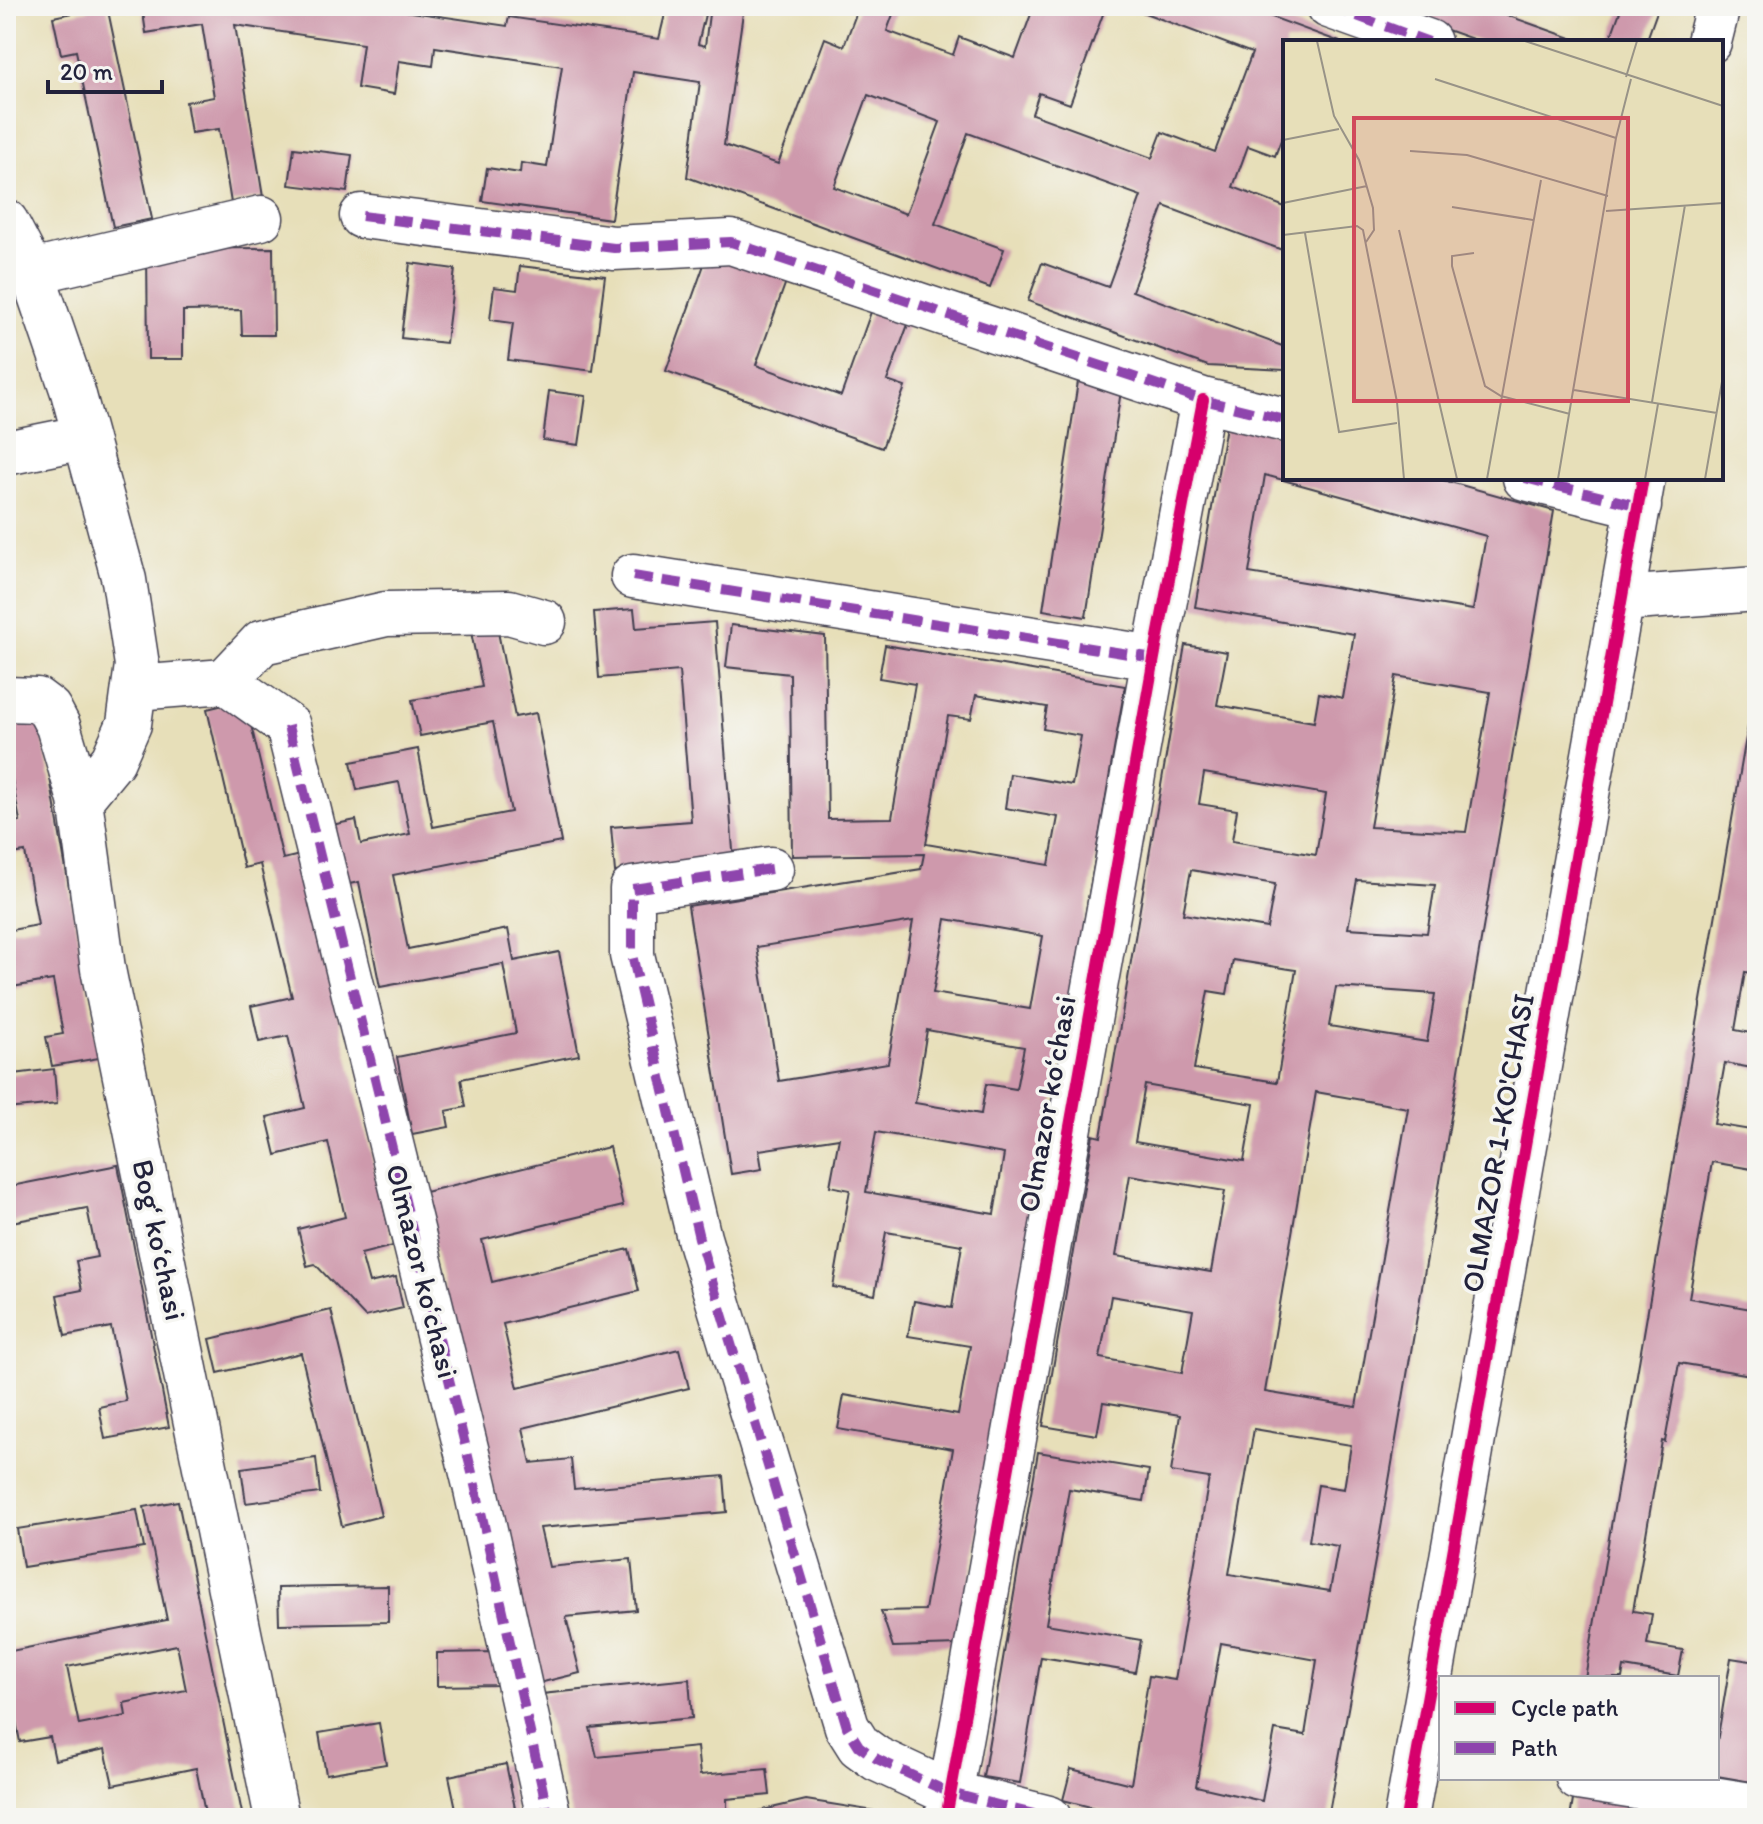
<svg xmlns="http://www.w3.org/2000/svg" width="1763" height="1824" viewBox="0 0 1763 1824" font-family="Itim,sans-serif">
<rect width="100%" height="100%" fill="#f6f6f2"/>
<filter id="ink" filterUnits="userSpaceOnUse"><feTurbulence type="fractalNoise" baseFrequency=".0125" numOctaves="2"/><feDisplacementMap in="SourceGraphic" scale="16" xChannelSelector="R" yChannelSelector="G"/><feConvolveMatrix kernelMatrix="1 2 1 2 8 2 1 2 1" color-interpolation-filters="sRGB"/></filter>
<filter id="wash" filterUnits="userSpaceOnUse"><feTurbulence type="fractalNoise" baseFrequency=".006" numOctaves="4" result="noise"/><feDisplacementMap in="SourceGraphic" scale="32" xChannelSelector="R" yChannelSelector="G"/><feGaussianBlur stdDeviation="1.8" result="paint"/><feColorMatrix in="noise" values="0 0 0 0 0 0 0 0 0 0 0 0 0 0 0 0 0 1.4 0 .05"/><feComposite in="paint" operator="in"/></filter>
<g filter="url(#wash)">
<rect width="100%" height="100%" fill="#e7dfb9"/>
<g id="blocks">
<!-- building -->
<path fill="#ce99ac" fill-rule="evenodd" d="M 107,6 L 152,219 L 113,227 L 76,51 L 61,54 L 53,17 Z
M 142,6 L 371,6 L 507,26 L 509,17 L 659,39 L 667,6 L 707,6 L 698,44 L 705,46 L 710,6 L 744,6 L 724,145 L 778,164 L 825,38 L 844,46 L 859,6 L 896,6 L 887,31 L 953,55 L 959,37 L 1015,58 L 1034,6 L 1106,6 L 1070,104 L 1039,93 L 1032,114 L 1152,158 L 1162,132 L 1215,152 L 1252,53 L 1126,6 L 1242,6 L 1340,42 L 1285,42 L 1285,129 L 1275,156 L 1248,146 L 1233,187 L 1285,207 L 1285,251 L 1164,206 L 1132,291 L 1285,347 L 1285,370 L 1208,366 L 1028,301 L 1042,263 L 1108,287 L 1141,196 L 968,133 L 935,224 L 1004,249 L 990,288 L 687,177 L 700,82 L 633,72 L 611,219 L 482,201 L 487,168 L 520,173 L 521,163 L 547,167 L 562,66 L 435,47 L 433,66 L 399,61 L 394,94 L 357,88 L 363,44 L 235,25 L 263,197 L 231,203 L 219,129 L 191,133 L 186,102 L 214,97 L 202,24 L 146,33 ZM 868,95 L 940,122 L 906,214 L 834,187 Z
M 1380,6 L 1494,6 L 1492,10 L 1582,42 L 1481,42 Z
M 1622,6 L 1659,6 L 1646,42 L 1609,42 Z
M 294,148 L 352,155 L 347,192 L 289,185 Z
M 273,248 L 274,335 L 242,335 L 241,310 L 183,311 L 183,359 L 148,359 L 147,249 Z
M 710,248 L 788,276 L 756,365 L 841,396 L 876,298 L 913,311 L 887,381 L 905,387 L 882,448 L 666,371 Z
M 410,263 L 455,269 L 446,343 L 401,338 Z
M 520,266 L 605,276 L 593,371 L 508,360 L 513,323 L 490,320 L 494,287 L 517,290 Z
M 1079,375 L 1121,391 L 1086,617 L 1043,610 Z
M 549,391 L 586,396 L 579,445 L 543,440 Z
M 1227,420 L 1285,436 L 1285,478 L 1436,478 L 1554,511 L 1381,1528 L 1328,1818 L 1134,1818 L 1063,1800 L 1071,1769 L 1131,1784 L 1149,1676 L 1175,1680 L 1209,1478 L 1171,1472 L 1180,1415 L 1103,1402 L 1097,1435 L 1043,1426 L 1093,1135 L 1101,1137 L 1185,645 L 1227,652 L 1217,705 L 1314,722 L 1319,693 L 1343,698 L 1354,634 L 1195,607 ZM 1265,475 L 1486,536 L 1473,610 L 1249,573 ZM 1396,676 L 1490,692 L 1466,832 L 1370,827 ZM 1204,773 L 1326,794 L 1316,855 L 1232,841 L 1237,810 L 1199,804 ZM 1191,870 L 1275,884 L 1267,928 L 1183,914 ZM 1357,880 L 1435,885 L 1427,933 L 1348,928 ZM 1233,960 L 1296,970 L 1277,1082 L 1194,1069 L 1208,991 L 1227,994 ZM 1336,987 L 1435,994 L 1427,1042 L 1329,1026 ZM 1145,1085 L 1254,1104 L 1244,1161 L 1135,1142 ZM 1316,1092 L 1408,1108 L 1356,1407 L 1265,1392 ZM 1130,1175 L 1225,1191 L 1211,1272 L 1116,1256 ZM 1111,1296 L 1193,1310 L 1182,1373 L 1100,1358 ZM 1254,1429 L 1351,1445 L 1344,1489 L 1318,1485 L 1309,1541 L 1338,1546 L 1330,1591 L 1229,1574 ZM 1221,1643 L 1317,1660 L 1305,1735 L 1275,1730 L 1262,1801 L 1196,1786 Z
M 634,609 L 636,628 L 715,622 L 734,863 L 615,872 L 611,827 L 691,821 L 679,671 L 599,678 L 594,612 Z
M 496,622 L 515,717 L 536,713 L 561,842 L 393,875 L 408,949 L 508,929 L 514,961 L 559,952 L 579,1055 L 461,1079 L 466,1107 L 446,1111 L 449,1127 L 412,1134 L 397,1057 L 516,1033 L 503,964 L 380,987 L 359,882 L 335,887 L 322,827 L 356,820 L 361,844 L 410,834 L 399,782 L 357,790 L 351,762 L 418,749 L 433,827 L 511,812 L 493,722 L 420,736 L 412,700 L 482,687 L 470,627 Z
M 731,625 L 825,636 L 828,819 L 892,818 L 915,684 L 879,678 L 885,645 L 1125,686 L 959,1645 L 893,1647 L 881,1611 L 925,1610 L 953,1449 L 838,1429 L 844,1395 L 958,1415 L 970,1346 L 908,1336 L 914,1301 L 952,1308 L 962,1245 L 886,1232 L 875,1295 L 833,1287 L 850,1190 L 830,1186 L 839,1138 L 759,1150 L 762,1169 L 731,1174 L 688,906 L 921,869 L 924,854 L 792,856 L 790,674 L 726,667 ZM 976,695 L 1047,707 L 1043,729 L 1081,736 L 1072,785 L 1010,774 L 1005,808 L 1058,817 L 1049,865 L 926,844 L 948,716 L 971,719 ZM 946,919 L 1043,936 L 1030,1009 L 933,993 ZM 913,921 L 888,1063 L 779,1081 L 757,947 ZM 927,1030 L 1024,1047 L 1016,1089 L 986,1084 L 981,1114 L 915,1103 ZM 876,1132 L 1004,1154 L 994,1214 L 866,1192 Z
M 1755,685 L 1757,895 L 1754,912 L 1757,912 L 1757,974 L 1745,972 L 1735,1030 L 1757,1034 L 1757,1069 L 1725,1063 L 1714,1124 L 1757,1131 L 1757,1170 L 1712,1162 L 1689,1298 L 1757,1310 L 1757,1376 L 1679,1363 L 1665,1442 L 1662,1441 L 1633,1611 L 1652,1614 L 1647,1644 L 1683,1650 L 1678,1676 L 1624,1667 L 1622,1678 L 1585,1678 Z
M 245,700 L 283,859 L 300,855 L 393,1246 L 361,1254 L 369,1283 L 396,1277 L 403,1308 L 365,1317 L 315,1264 L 307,1266 L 298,1229 L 345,1217 L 328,1142 L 276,1155 L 267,1117 L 305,1108 L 288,1036 L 259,1042 L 251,1006 L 292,997 L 260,864 L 244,868 L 207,709 Z
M 37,704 L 99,1058 L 52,1066 L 46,1037 L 63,1034 L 53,980 L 6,988 L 6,931 L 38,925 L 25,852 L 6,855 L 6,824 L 20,821 L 6,748 L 6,710 Z
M 54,1069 L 57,1104 L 6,1109 L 6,1075 Z
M 609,1147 L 623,1206 L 482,1240 L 492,1282 L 629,1249 L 639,1291 L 503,1324 L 518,1388 L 679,1349 L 689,1388 L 523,1428 L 531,1463 L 571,1459 L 574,1489 L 724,1476 L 727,1512 L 540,1528 L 549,1567 L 631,1559 L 636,1610 L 566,1617 L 580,1673 L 539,1683 L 421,1193 Z
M 118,1165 L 169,1427 L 105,1439 L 99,1407 L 126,1401 L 111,1327 L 65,1336 L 57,1295 L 82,1290 L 76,1261 L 97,1257 L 87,1208 L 6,1223 L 6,1187 Z
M 331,1310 L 381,1516 L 342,1526 L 301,1353 L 218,1373 L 210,1339 Z
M 1038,1452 L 1149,1470 L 1144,1501 L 1069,1489 L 1046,1624 L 1141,1640 L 1135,1672 L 1041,1657 L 1020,1783 L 983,1777 Z
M 316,1458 L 320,1493 L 246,1503 L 241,1468 Z
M 178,1501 L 201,1613 L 243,1818 L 206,1818 L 196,1768 L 113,1785 L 105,1749 L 55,1760 L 50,1737 L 20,1742 L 9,1685 L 6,1685 L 6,1652 L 167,1620 L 144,1507 ZM 177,1645 L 186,1690 L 124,1703 L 126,1716 L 79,1725 L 67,1667 Z
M 137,1510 L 144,1548 L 23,1567 L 17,1529 Z
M 388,1586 L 388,1622 L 279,1624 L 278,1588 Z
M 497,1652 L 497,1685 L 437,1686 L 437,1653 Z
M 1731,1658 L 1757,1662 L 1757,1783 L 1717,1776 L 1717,1742 Z
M 689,1679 L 692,1718 L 590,1728 L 597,1757 L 697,1747 L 700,1775 L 767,1769 L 770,1795 L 727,1799 L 727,1818 L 686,1818 L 686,1813 L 631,1818 L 572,1818 L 542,1694 Z
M 379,1723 L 386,1764 L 326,1774 L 319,1733 Z
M 506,1764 L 517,1818 L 458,1818 L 449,1776 Z
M 1574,1794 L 1696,1818 L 1570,1818 Z
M 806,1800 L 906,1816 L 906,1818 L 729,1818 Z"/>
</g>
</g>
<g filter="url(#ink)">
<use href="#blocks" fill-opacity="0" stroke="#403e4e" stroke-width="2"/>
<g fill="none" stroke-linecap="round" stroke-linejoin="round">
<!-- minor casing -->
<g stroke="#403e4e" stroke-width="47">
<path id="minor" d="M 1329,6 L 1429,42
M 1709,42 L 1718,6
M 362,216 L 614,248 L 731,242 L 1203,400 L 1285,420
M 6,222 L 32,272 L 73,392 L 124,580 L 137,665 L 129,724 L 113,760 L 80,800
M 32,272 L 261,218
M 6,453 L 85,437
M 1525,478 L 1639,506
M 633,576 L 1154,658
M 1621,599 L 1757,589
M 225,681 L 262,642 L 386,614 L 509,612 L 544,622
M 135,688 L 225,681 L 288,726 L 475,1485 L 549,1818
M 6,699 L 37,700 L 49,709 L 58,726 L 80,800 L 103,969 L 277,1818
M 771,869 L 632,889 L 632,955 L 699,1238 L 847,1727 L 859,1746 L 877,1759 L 950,1793 L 1049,1818
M 1578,1778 L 1757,1806
M 946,1818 L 1154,658 L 1203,400
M 1406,1818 L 1643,478"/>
</g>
<!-- minor -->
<use href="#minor" stroke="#fff" stroke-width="44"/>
<!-- quiet -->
<path stroke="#8e44ad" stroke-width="10" stroke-dasharray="20 10" stroke-linecap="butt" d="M 1329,6 L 1429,42
M 362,216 L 614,248 L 731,242 L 1203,400 L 1285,420
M 1525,478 L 1639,506
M 633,576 L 1154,658
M 288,726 L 475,1485 L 549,1818
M 771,869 L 632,889 L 632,955 L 699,1238 L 847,1727 L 859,1746 L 877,1759 L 950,1793 L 1049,1818"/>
<!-- cycleway casing -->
<g stroke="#f6f6f2" stroke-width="17">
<path id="cycleway" d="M 946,1818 L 1154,658 L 1203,400
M 1406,1818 L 1643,478"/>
</g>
<!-- cycleway -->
<use href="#cycleway" stroke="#d6006c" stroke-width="12"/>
</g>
</g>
<g text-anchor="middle" stroke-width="7" stroke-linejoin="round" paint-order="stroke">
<!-- street labels -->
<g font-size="30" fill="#22223b" stroke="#f6f6f2">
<text transform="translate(1047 1104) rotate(-80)" y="10">Olmazor koʻchasi</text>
<text transform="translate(1498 1143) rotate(-80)" y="10">OLMAZOR 1-KO'CHASI</text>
<text transform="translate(159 1240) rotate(78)" y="10">Bogʻ koʻchasi</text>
<text transform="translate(422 1271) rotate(76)" y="10">Olmazor koʻchasi</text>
</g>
</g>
<!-- overview -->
<g transform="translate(1283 40)">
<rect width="440" height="440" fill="#e7dfb9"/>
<path fill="none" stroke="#989387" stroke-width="2" d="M 34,1 L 51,76 L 76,120 L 90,168 L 91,190 L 83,202M 242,1 L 440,66M 343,37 L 354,1M 152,39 L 333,98M 0,100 L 56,89M 127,111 L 184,115 L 325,156M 0,163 L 84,146M 169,167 L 250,180M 323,171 L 440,163M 116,190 L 174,439M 22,193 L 56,392 L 114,383M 0,195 L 74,186 L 80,190 L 114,362 L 121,439M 191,213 L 169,216 L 169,226 L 202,346 L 218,356 L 287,374M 291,350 L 434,373M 369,362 L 402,165M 204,439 L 258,140M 275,439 L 333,98 L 348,39M 362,439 L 375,364M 422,439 L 440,336"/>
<path fill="#d1495b" fill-opacity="0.15" stroke="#d1495b" stroke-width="4" d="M 71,78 L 345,78 L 345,361 L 71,361 Z"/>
<rect width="440" height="440" fill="none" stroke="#22223b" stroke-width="4"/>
</g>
<!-- margin -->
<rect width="1763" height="1824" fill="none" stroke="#f6f6f2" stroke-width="32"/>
<!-- legend -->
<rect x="1439" y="1676" width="280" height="104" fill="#f6f6f2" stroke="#a1a1a9" stroke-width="2"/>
<rect x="1455" y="1702" width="40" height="12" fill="#d6006c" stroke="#a1a1a9" stroke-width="2"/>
<text x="1511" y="1716" font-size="24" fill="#22223b">Cycle path</text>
<rect x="1455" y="1742" width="40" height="12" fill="#8e44ad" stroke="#a1a1a9" stroke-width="2"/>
<text x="1511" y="1756" font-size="24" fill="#22223b">Path</text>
<!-- scale -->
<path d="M48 80v12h114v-12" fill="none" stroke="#22223b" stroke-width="4"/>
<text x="60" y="80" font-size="24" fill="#22223b" stroke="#f6f6f2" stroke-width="6" paint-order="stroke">20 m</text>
</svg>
